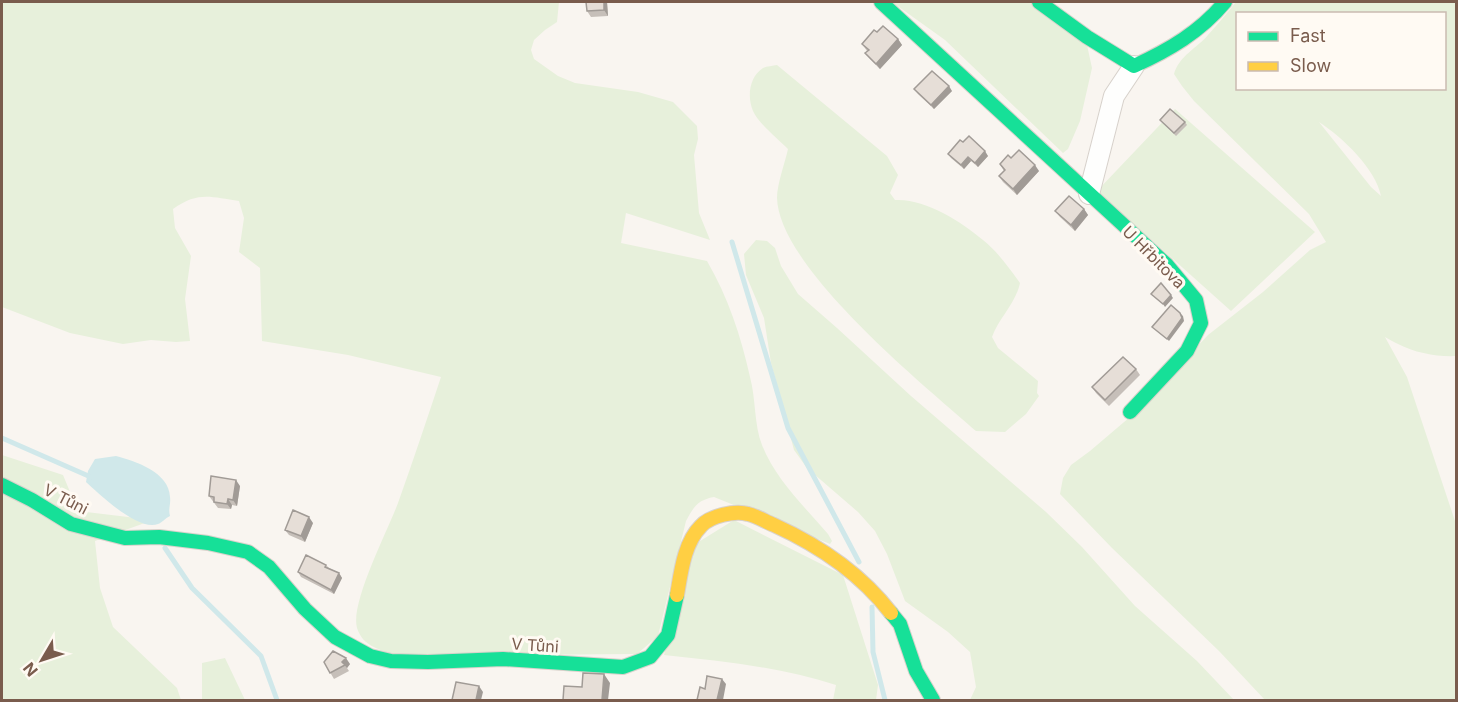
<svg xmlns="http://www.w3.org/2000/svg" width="1458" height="702" viewBox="0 0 1458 702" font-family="Inter,sans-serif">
<rect width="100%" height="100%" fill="#f9f5f0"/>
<!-- green -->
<path fill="#e7f0db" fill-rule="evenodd" d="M 2,2 L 559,2 L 557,22 L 545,30 L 534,40 L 531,50 L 534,59 L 558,76 L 575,83 L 638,92 L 673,102 L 697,126 L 698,139 L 694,155 L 699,213 L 710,240 L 626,213 L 621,243 L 707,261 C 728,297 741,336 750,377 C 756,399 754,425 762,445 C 776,480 804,506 828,534 L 832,541 L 830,544 L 714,497 C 698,500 694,506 686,521 L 658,636 L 637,654 L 396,656 C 380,649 363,647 357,628 C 350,603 388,530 398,503 C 413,461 427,419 441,377 L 348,355 L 262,341 L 260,268 L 239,252 L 244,218 L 239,201 C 211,197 198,191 173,209 L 175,228 L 191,256 L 185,299 L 190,341 L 176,342 L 151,340 L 123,344 L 70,333 L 2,307 Z
M 892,2 L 1030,2 L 1087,45 L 1092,68 L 1080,121 L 1068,149 L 1063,153 L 945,40 Z
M 1236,2 L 1456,2 L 1456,356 C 1438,357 1415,353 1398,344 C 1393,342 1389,339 1385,337 L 1407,377 L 1456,524 L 1456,700 L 1265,700 L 1219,651 L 1112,548 L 1060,494 L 1063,478 L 1071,465 L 1090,451 L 1137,411 L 1208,335 L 1263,292 L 1310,250 L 1326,242 L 1309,214 L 1194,101 L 1182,86 L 1174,74 C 1179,56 1197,48 1208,35 C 1218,24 1227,13 1236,2 ZM 1238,14 L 1444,14 L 1444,88 L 1238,88 ZM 1319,122 C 1342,137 1376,169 1381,196 L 1371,187 Z
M 777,65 L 887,156 L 898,175 L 890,193 L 895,200 C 924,198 961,221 983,240 C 997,251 1010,269 1020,283 C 1016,303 999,318 992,337 L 998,348 L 1038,381 L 1037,393 L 1039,396 L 1026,414 L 1005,432 L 976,431 C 925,386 779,268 777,198 C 777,184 785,163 788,149 C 778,139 759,124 753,111 C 747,97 749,77 763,68 C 767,66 773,66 777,65 Z
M 1175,109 L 1315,232 L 1231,311 L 1097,191 Z
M 756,240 L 767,241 L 775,248 L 781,266 L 798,294 L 837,328 L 911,396 L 1046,512 L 1082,547 L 1135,606 L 1197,661 L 1234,700 L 970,700 L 976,687 L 970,652 L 948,632 L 905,601 L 887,554 L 875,531 L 858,512 L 807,468 L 794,450 L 771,363 L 764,318 L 746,275 L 744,254 Z
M 2,455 L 63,475 L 78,511 L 153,520 L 95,541 L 100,588 L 113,627 L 177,688 L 181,700 L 2,700 Z
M 734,520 L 843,575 L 878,685 L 876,700 L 833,700 L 836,685 C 780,667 722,661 664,655 L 692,546 Z
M 225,658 L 245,700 L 202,700 L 202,663 Z"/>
<!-- water -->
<path fill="#d0e8ea" d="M 116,456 C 135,461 169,472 170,497 C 171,504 168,509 170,516 C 165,518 162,523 158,524 C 139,532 99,494 86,482 L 88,471 L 95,459 Z"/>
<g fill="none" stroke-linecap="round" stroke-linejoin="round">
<!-- stream -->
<path stroke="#d0e8ea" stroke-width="5" d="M 732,242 L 788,428 L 859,562
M 2,438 L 93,478
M 165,548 L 192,588 L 261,656 L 277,700
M 872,607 L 873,652 L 885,700"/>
<!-- street casing -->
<g stroke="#d7d1cb" stroke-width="22">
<path id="street" d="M 1089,194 L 1114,96 L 1134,66"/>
</g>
<!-- fast casing -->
<g stroke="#d9d2cb" stroke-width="16">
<path id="fast" d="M 881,2 L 1167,265 L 1196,300 L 1201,323 L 1187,351 L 1130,412
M 1039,2 L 1087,37 L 1134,66 C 1169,50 1200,32 1225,2
M 2,485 L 32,500 L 71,524 L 125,538 L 159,537 L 208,543 L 248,552 L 269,567 L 305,609 L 335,637 L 370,656 L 391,661 L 428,662 L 503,659 L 623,667 L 650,657 L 668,635 L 677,595
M 891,613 L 900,624 L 916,671 L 933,700"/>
</g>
<!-- slow casing -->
<g stroke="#d9d2cb" stroke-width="16">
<path id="slow" d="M 677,595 C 681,572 684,543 701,526 C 710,516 735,510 748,514 C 757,516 766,522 774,525 C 818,545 861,574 891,613"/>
</g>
<!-- street -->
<use href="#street" stroke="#fefefd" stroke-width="20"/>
<!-- fast -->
<use href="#fast" stroke="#16e098" stroke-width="14"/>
<!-- slow -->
<use href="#slow" stroke="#ffcf43" stroke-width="14"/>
</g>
<!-- wall -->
<path fill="#c6bfb9" d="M 586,2 L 607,2 L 608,16 L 591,17 L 587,11 Z
M 877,32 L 898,39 L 902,45 L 880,69 L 870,59 L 865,53 L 867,51 L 862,44 Z
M 914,89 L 952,91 L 934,109 L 918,94 Z
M 1160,120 L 1185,122 L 1187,125 L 1176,136 Z
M 963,142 L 988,156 L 978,167 L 971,161 L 964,169 L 951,158 L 948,154 Z
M 1011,158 L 1039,171 L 1017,195 L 1003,182 L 999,176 L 1004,171 L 1000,164 Z
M 1084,209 L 1088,215 L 1075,231 L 1060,217 L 1055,211 Z
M 1136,369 L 1140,375 L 1109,406 L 1096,393 L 1092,387 Z
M 240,486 L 237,506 L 232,505 L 231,509 L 218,508 L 209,496 Z
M 313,523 L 305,542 L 289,535 L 285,530 Z
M 326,565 L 329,568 L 339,573 L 342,578 L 334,594 L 301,577 L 298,572 Z
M 324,662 L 350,664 L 347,668 L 349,671 L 334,679 Z"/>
<!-- shaded-wall -->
<path fill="#a19b96" d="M 604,2 L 607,2 L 608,16 L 604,10 Z
M 898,39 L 902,45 L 880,69 L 876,64 Z
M 949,86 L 952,91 L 934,109 L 931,105 Z
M 985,151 L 988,156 L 978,167 L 975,163 Z
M 968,157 L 971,161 L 964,169 L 961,165 Z
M 1035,165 L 1039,171 L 1017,195 L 1013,189 Z
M 1084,209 L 1088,215 L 1075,231 L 1071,225 Z
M 1171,295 L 1173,298 L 1165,307 L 1163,304 Z
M 1180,313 L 1183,316 L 1184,321 L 1169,341 L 1167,339 Z
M 236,480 L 240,486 L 237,506 L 233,500 Z
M 228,499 L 232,505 L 231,509 L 227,504 Z
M 309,517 L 313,523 L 305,542 L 301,536 Z
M 339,573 L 342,578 L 334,594 L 331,590 Z
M 346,658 L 350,664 L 347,668 L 342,662 Z
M 604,674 L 610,683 L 608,700 L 602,700 Z
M 722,679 L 726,684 L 723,700 L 717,700 Z
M 479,686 L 483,692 L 481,700 L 476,700 Z"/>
<!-- building -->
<path fill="#e6ded7" stroke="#a19b96" stroke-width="1.5" d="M 586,2 L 604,2 L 604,10 L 587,11 Z
M 883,26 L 898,39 L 876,64 L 865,53 L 869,50 L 862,44 L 874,30 L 877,32 Z
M 932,71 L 949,86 L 931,105 L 914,89 Z
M 1170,109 L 1185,122 L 1174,133 L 1160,120 Z
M 969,136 L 985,151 L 975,163 L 968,157 L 961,165 L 948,154 L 960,140 L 963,142 Z
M 1019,150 L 1035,165 L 1013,189 L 999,176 L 1005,170 L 1000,164 L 1008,155 L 1011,158 Z
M 1069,196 L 1084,209 L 1071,225 L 1055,211 Z
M 1161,283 L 1171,295 L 1163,304 L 1151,294 Z
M 1171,305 L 1180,313 L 1182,318 L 1167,339 L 1152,327 Z
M 1123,357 L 1136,369 L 1105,400 L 1092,387 Z
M 211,476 L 236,480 L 233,500 L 228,499 L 227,504 L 214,502 L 214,497 L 209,496 Z
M 293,510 L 309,517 L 301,536 L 285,530 Z
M 306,555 L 326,565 L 325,567 L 339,573 L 331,590 L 298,572 Z
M 333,651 L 346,658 L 342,662 L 345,665 L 330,673 L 324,662 Z
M 583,673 L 604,674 L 602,700 L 563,700 L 564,686 L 582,687 Z
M 707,676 L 722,679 L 717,700 L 697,700 L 700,687 L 705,689 Z
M 456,682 L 479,686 L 476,700 L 452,700 Z"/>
<g text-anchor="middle" stroke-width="6" stroke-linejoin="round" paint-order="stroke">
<!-- street labels -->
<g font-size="16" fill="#7a5c4d" stroke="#fffaf3">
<text transform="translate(1154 257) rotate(45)" y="6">U Hřbitova</text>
<text transform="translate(66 499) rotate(27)" y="6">V Tůni</text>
<text transform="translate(535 645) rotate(4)" y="6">V Tůni</text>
</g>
</g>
<!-- border -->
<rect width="1458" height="702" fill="none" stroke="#7a5c4d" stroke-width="6"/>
<!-- legend -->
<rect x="1236" y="12" width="210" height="78" fill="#fffaf3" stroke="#cabbb1" stroke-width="1.5"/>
<rect x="1248" y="32" width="30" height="9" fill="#16e098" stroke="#cabbb1" stroke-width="1.5"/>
<text x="1290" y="42" font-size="18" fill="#7a5c4d">Fast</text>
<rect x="1248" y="62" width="30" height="9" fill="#ffcf43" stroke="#cabbb1" stroke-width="1.5"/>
<text x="1290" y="72" font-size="18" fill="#7a5c4d">Slow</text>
<!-- north arrow -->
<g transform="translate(42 660) rotate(231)" stroke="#fffaf3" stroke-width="4.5" paint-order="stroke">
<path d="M0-4.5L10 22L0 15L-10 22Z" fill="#7a5c4d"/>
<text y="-9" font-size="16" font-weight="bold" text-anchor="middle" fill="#7a5c4d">N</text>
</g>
</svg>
